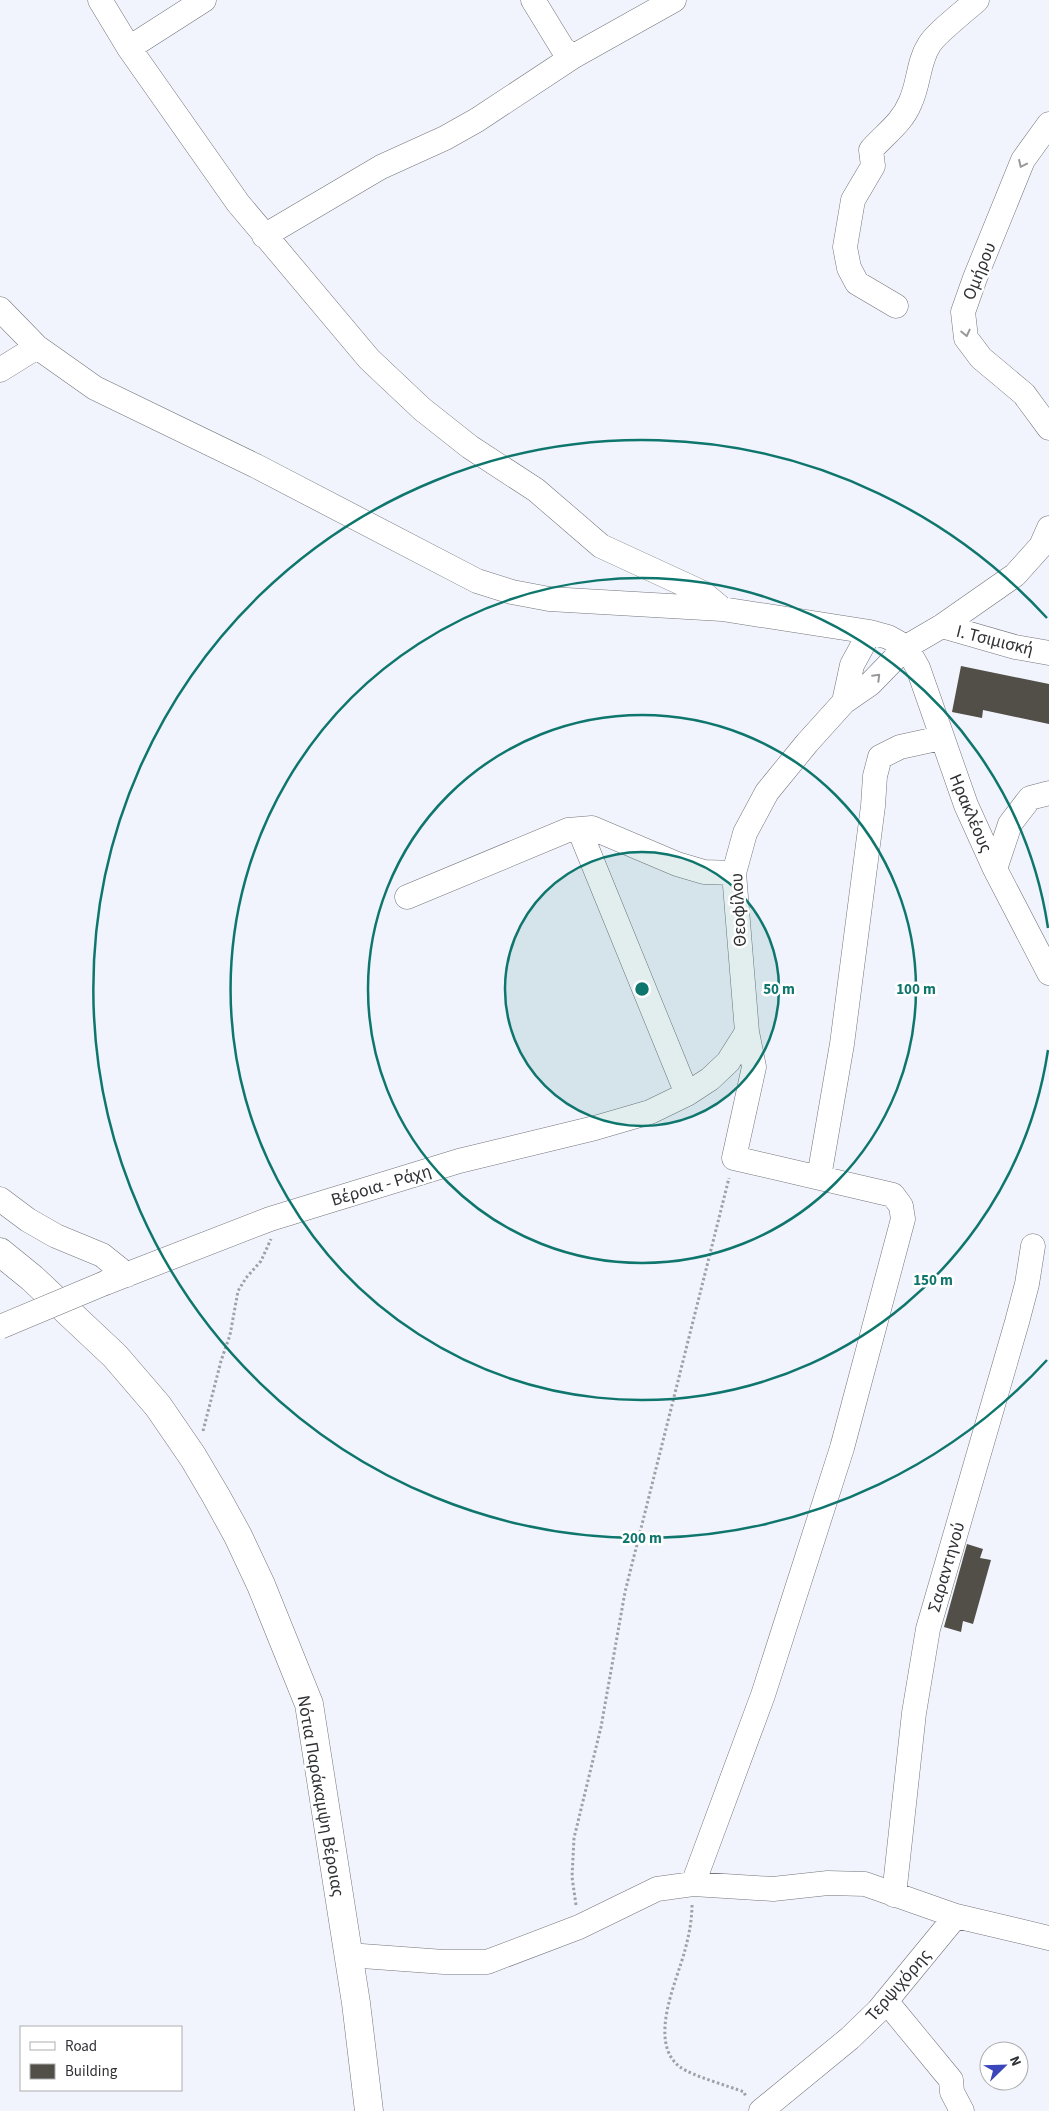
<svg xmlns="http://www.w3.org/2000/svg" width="1049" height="2111" viewBox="0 0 1049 2111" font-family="'Source Sans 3',sans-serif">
<rect width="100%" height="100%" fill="#f1f4fc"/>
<!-- building -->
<path fill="#524e48" d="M 961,666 L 1049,684 L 1049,724 L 983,710 L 982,718 L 952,712 Z
M 967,1544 L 983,1549 L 980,1558 L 991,1560 L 973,1624 L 963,1621 L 961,1632 L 944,1627 Z"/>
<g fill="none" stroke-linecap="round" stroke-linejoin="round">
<!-- minor casing -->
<g stroke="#73757c" stroke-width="25">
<path id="minor" d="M 100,0 L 129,48 L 238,203 L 369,359 L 422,409 L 470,447 L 536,490 L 601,546 L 703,593 L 722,609
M 533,0 L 563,49 L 574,56 L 674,0
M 129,48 L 204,0
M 1049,124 L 1023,160 L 975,278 L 963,312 L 966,338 L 981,358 L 1024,394 L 1049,428
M 264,236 L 381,167 L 445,138 L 477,120 L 574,56
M 896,306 L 857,283 L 849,268 L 845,247 L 853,200 L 873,166 L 871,150 C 884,135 902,123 910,103 C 919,85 918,62 929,45 C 935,34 966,10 977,0
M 0,309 L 37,347 L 95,388 L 256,466 L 477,581 L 512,592 L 549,599 L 722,609 L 870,632 L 888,637 L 906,647
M 0,370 L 37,347
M 942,626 L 1015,647 L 1049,653
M 906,647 L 918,668 L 966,805 L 995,869 L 1049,973
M 844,702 L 852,665 L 870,632
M 579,829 L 687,1094
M 995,869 L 1010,824 L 1030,798 L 1049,793
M 407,897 L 568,830 L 592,828 L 677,864 L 704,872 L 734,873
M 819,1177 L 842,1044 L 873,806 L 875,776 L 880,757 L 900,747 L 941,738
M 0,1199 L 28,1220 L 56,1236 L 102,1255 L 127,1275
M 105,1283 L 270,1219 L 459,1161 L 595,1128 L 650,1112 L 687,1094 L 710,1079 L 728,1062 L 747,1032
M 693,1884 L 763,1695 L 842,1448 L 903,1219 L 901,1206 L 893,1195 L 734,1158 L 754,1067 L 747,1032 L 734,873 L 745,833 L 767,792 L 807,743 L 844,702 L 870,684 L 906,647 L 942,626 L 1015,575 L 1041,546 L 1049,528
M 894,1895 L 914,1713 L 928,1629 L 1017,1322 L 1027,1284 L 1033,1246
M 348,1955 L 444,1962 L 487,1962 L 579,1927 L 657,1889 L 693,1884 L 773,1889 L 828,1883 L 865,1884 L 956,1916 L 1049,1938
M 886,2001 L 951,2080 L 952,2092 L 962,2111
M 761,2111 L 850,2038 L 878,2011 L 956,1916"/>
</g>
<!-- major casing -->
<g stroke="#73757c" stroke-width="29">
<path id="major" d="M 0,1252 L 32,1278 L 115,1356 L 158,1406 L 193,1457 L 216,1496 L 238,1536 L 261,1585 L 309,1704 L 356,2003 L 369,2111"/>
</g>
<!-- path -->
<path stroke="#9fa1a7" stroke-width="3" stroke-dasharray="2.5 2.5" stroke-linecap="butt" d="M 203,1431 L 221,1361 L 230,1335 L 238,1291 L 246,1278 L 261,1261 L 271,1239
M 576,1905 L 572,1877 L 574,1838 L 601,1727 L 625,1592 L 729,1178
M 692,1905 C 692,1920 689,1935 685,1950 C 677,1981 647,2042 680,2067 C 692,2076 729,2086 744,2092 L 746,2097"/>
<!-- minor -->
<use href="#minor" stroke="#fff" stroke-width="24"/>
<!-- major -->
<use href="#major" stroke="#fff" stroke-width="28"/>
<!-- minor-bridge casing -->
<g stroke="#73757c" stroke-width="25" stroke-linecap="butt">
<path id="minor-bridge" d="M 0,1327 L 105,1283"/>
</g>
<!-- minor-bridge -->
<use href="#minor-bridge" stroke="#fff" stroke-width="24"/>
</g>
<!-- one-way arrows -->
<defs><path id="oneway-chevron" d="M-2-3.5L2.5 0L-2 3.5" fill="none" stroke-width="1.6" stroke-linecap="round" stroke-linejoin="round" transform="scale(1.25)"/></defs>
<g stroke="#98989a">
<use href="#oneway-chevron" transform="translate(1022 164) rotate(115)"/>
<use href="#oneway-chevron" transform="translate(966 333) rotate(77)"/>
<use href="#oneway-chevron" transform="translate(877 677) rotate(-45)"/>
</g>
<!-- distance rings -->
<circle cx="642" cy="989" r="137" fill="#0f766e" fill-opacity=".12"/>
<g fill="none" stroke="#0f766e" stroke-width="2.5">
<circle cx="642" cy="989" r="137"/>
<circle cx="642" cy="989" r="274"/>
<path d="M1048 1050A411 411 0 1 1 1048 928"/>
<path d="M1047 1360A549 549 0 1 1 1047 618"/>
</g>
<g text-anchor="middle" stroke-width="5" stroke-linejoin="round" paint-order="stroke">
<!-- street labels -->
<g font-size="18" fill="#303134" stroke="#fff">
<text transform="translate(979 271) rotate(-68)" y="6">Ομήρου</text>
<text transform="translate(995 640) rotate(14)" y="6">Ι. Τσιμισκή</text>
<text transform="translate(971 813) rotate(67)" y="6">Ηρακλέους</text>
<text transform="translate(738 910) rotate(-93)" y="6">Θεοφίλου</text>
<text transform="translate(381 1185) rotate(-17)" y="6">Βέροια - Ράχη</text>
<text transform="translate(946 1567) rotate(-74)" y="6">Σαραντηνού</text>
<text transform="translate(321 1796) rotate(80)" y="6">Νότια Παράκαμψη Βέροιας</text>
<text transform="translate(898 1985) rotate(-49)" y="6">Τερψιχόρης</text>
</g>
</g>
<circle cx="642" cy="989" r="8" fill="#0f766e" stroke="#fff" stroke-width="2.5"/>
<g font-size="15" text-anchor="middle" font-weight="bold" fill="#0f766e" stroke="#fff" stroke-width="5" stroke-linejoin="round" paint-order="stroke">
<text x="779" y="994">50 m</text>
<text x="916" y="994">100 m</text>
<text x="933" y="1285">150 m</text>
<text x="642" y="1543">200 m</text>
</g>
<!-- legend -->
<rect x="20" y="2026" width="162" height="65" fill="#ffffff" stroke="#acadae"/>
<rect x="30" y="2042" width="25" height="8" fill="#ffffff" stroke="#acadae"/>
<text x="65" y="2051" font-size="15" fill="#303134">Road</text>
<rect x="30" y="2064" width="25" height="15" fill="#524e48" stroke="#acadae"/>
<text x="65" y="2076" font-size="15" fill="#303134">Building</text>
<!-- north arrow -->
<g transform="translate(1004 2066) rotate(67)"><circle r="24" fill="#ffffff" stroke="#acadae"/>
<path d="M0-4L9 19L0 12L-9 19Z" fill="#3a46ba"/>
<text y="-8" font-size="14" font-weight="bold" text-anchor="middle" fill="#303134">N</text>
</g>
</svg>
